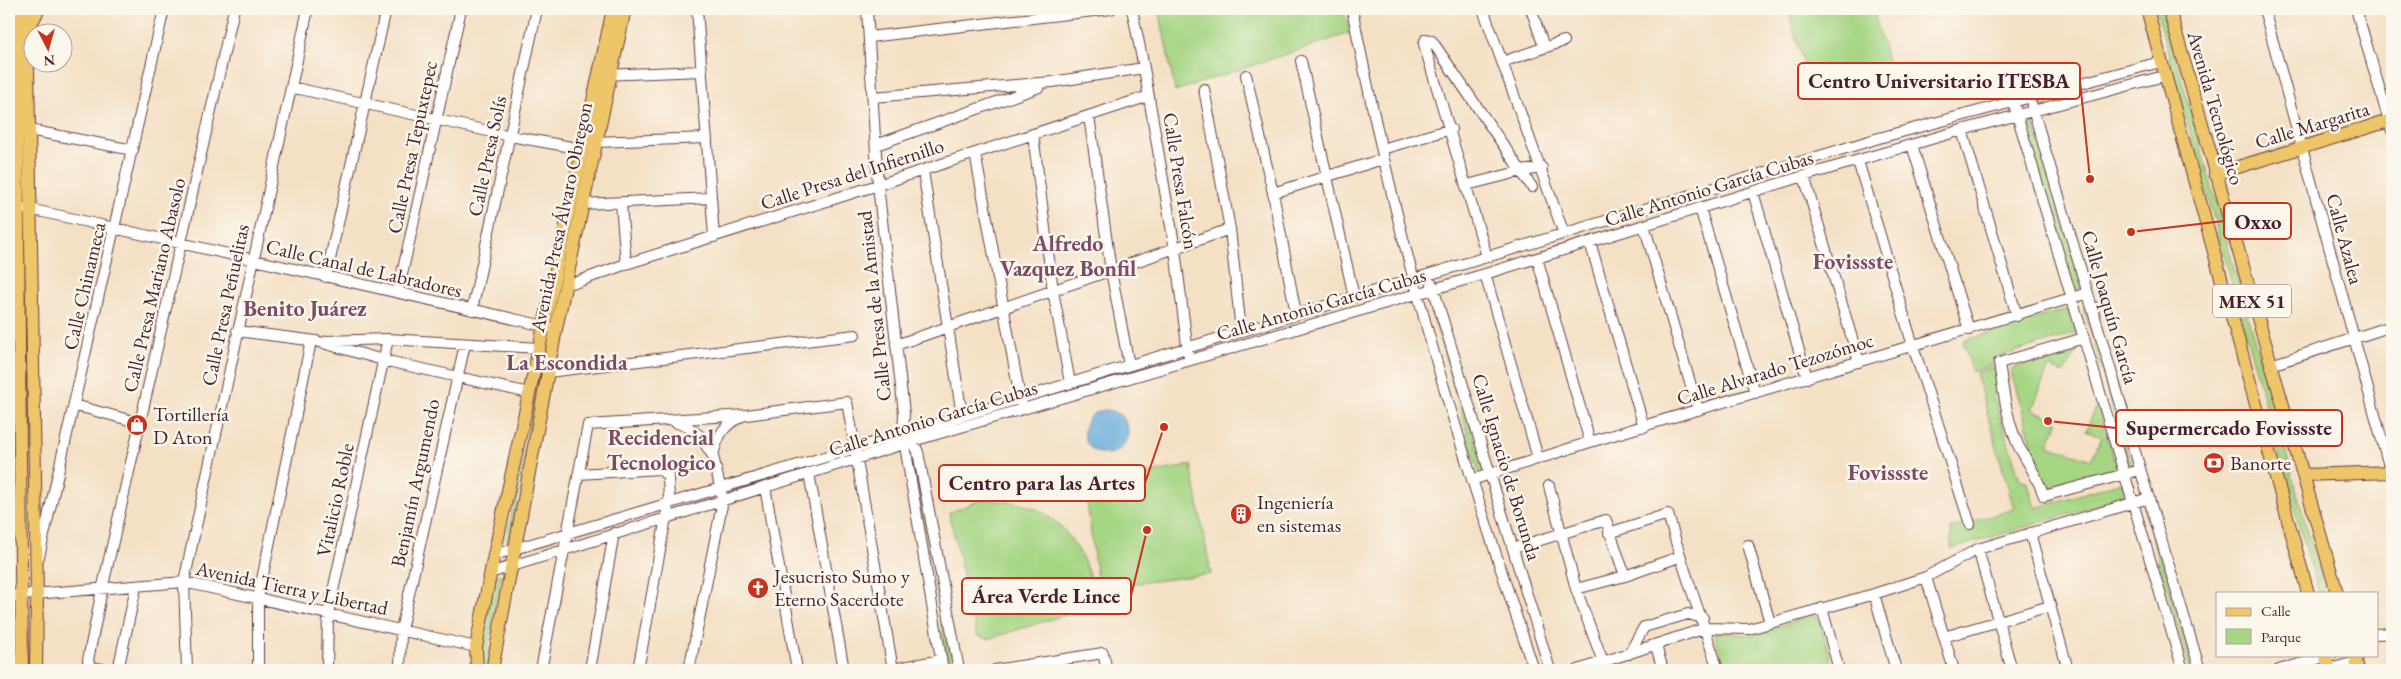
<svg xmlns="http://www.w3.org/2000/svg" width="2401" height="679" viewBox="0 0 2401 679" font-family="'EB Garamond',serif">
<rect width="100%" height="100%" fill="#fbf7ec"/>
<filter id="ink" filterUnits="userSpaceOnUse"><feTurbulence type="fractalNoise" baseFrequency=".02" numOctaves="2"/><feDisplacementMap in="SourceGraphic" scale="10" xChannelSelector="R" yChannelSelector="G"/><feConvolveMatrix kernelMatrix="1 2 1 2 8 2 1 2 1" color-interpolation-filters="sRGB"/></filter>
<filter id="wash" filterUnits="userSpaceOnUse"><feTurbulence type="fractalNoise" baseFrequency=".0096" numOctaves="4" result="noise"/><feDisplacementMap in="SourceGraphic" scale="20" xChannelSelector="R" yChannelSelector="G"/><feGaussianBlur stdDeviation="1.12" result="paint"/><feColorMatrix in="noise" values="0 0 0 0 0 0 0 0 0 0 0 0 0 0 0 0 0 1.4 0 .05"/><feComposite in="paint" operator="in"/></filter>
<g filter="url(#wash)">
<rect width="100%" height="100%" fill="#f4e0c4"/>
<!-- green -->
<path fill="#a6d684" stroke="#787a58" d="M 1159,9 L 1343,9 L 1350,33 L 1175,91 Z
M 1788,9 L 1873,9 L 1890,71 L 1811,93 Z
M 2156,9 L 2162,9 L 2325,593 L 2319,593 L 2297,519 Z
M 2027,121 L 2034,124 L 2082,289 L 2079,290 L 2074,287 L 2024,126 Z
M 1430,296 L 1433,297 L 1485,473 L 1479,473 L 1429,302 Z
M 2083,307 L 2087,309 L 2133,466 L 2129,465 Z
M 2067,309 L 2076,333 L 1991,359 L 1993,365 L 1972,372 L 1963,341 Z
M 548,335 L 549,336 L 509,545 L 506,542 Z
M 2080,348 L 2063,373 L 2049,367 L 2032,409 L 2058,421 L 2048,445 L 2091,460 L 2102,437 L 2086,430 L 2097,405 L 2117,468 L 2046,490 L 2010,369 Z
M 1994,367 L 1999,388 L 1993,395 L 2020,480 L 2028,483 L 2035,508 L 2122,482 L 2126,497 L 1951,549 L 1951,528 L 2014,509 L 1976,373 Z
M 913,450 L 916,452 L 954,670 L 949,670 L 912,453 Z
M 1191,465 L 1211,574 L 1098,588 L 1085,486 Z
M 980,500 C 998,501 1017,501 1034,508 C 1069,523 1095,569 1094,606 L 988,639 L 977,635 L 949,513 Z
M 2143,505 L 2147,506 L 2195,670 L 2190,670 Z
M 498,574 L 501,576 L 500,582 L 489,639 L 488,670 L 480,670 L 480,656 L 494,578 Z
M 1817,614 L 1834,670 L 1725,670 L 1714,632 L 1751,635 Z"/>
<!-- water -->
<path fill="#66acdc" stroke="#586684" d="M1084 432a22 22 0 1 1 44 0a22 22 0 1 1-44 0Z"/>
</g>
<g filter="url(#ink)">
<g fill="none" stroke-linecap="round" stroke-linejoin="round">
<!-- minor casing -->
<g stroke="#643c42" stroke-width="12">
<path id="minor" d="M 697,9 L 714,237
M 867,9 L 878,185 L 904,413 L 903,434 L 943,670
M 1132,9 L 1144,68 L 1175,250 L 1188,353
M 1352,9 C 1371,105 1392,201 1418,295 C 1452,422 1493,546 1534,670
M 1483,9 L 1564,234
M 1531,9 L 1544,47
M 2264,9 L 2392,477
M 2356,9 L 2392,131
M 869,37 L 1111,9
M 1301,61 L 1354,297
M 1502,62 L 1564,41
M 603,75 L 702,71
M 1246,75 L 1273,193 L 1296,314
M 291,87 L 510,136 L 583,149
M 1204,89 L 1230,229 L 1241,331
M 873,97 L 1052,82 L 1144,68
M 2032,106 L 2200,670
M 2015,108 L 2183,670
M 1089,116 L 1111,271 L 1129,365
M 29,130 L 133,150
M 1962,130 L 2017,316
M 1033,134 L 1053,291 L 1070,383
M 595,142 L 707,138
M 876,145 L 1039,87
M 1912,145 L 1969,330
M 1382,149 L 1451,129
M 975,153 L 1021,403
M 1858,161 L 1913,346 L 1970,524
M 923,171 L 962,415
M 1804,176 L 1859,362
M 1467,185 L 1522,171 L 1542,168
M 1753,192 L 1807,378
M 1273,193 L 1383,159
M 583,204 L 711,198
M 621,204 L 626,264
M 9,208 L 29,209 L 61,216 L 549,327
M 1700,208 L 1755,393
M 1644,225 L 1698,410
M 1590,242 L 1644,427
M 1487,257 L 1424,44 L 1426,39 L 1432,41 L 1532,187
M 1537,258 L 1590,442
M 1485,274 L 1538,458
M 326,277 L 386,9
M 566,283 L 577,282 L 626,264 L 878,185 L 1149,96
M 1432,284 L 1550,670
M 398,292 L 461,9
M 472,310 L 537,9
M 9,323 L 18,303
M 237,331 L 316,341 L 383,360 L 529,393
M 2084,338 L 1999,363 C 2003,390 2007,422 2019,447 C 2029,464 2037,476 2044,496 L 2140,470
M 327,341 L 388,339 L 539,348
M 896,345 L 1230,229
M 2271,365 L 2392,326
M 548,372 L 855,335
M 74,405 L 140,423
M 675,422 L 688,427 L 699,435 L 713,456 L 723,500 L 689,670
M 911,437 L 918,452 L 959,670
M 713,456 C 717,437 723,425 741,417
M 809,473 L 844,670
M 579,474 L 659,469 L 668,476 L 669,501 L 638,670
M 1472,480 L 1590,442 L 2088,293
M 1549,486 L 1576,589 L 1606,670
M 765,487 L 797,670
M 1609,533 L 1668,514 C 1682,567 1702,618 1718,670
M 2030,533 L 2068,670
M 1748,545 L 1770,623
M 1514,548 L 1606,520 L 1625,576
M 1978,549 L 2012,670
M 494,555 L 903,434 L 1879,138 L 2160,62
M 39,557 L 164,9
M 490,573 L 913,441 L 1485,274 L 1804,176 L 1962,130 L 2164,76
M 1926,577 L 1954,670
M 1576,589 L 1625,576 L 1679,557
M 1874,594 L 1896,670
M 9,596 L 184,582 L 476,647
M 1822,608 L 1839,670
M 2377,634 L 2392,633
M 1944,637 L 2050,606
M 1656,646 L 1663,670
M 1629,654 L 1644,627 L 1688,614 L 1703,618
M 108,670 L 90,667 L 88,660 L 102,590 L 234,9
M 118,670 L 136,587
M 187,670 L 184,582 L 308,9
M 258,670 L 258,599 L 311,341
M 327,670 L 328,614 L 388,339
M 400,670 L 401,630 L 465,344
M 541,670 L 588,425 L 746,415 L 847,402 L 893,670
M 590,670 L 614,533
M 888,670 L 941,660
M 995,670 L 1103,653 L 1107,670
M 1578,670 L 1706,628 L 1749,629 L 1874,594 L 1926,577 L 1978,549 L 2149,498
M 2279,670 L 2331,655
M 2326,670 L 2356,662"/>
</g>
<!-- major casing -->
<g stroke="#643c42" stroke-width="14">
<path id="major" d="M 16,9 L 22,670
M 27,9 L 37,594 L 36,670
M 2147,9 L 2308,593
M 2169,9 L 2337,593
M 29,27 L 39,9
M 2215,174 L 2392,120
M 2303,475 L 2392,472
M 2325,655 L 2330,670
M 2355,655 L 2358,670
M 477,670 L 476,647 L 494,555 L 613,9
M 492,670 L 556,329 L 625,9"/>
</g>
<!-- minor -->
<use href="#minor" stroke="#fff" stroke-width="10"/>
<!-- major -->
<use href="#major" stroke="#eec569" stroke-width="12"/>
</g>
</g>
<!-- icons -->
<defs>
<g id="shop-disc" transform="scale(1.125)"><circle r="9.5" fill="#c8321e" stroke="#fbf7ec"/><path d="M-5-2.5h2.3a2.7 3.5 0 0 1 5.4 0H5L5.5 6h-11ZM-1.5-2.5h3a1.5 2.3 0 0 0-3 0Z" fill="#fff"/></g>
<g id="bank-disc" transform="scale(1.125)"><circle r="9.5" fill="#c8321e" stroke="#fbf7ec"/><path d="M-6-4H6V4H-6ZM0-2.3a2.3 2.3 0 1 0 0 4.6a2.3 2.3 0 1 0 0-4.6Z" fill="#fff"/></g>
<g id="building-disc" transform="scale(1.125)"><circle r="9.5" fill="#c8321e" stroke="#fbf7ec"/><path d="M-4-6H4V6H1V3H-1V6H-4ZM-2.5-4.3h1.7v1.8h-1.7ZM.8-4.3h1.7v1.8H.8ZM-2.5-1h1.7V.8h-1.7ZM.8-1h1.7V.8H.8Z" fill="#fff"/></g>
<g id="church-disc" transform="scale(1.125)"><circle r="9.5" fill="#c8321e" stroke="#fbf7ec"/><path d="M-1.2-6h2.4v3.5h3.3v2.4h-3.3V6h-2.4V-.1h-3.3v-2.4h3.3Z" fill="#fff"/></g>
</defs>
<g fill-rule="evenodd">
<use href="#shop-disc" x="137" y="425"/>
<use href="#bank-disc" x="2214" y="463"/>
<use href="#building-disc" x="1241" y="514"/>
<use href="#church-disc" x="758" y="588"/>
</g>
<g text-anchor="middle" stroke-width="5" stroke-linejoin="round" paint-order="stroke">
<!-- shield labels -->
<rect fill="#fbf7ec" stroke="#7f6065" stroke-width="1" x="2213" y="284.5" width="78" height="33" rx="4"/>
<g font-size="19" font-weight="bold" fill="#4a1f2b">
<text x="2252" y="308">MEX 51</text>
</g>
<!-- street labels -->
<g font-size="20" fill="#4a1f2b" stroke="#fbf7ec">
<text transform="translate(2216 108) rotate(74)" y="7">Avenida Tecnológico</text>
<text transform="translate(2312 125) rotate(-17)" y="7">Calle Margarita</text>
<text transform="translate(412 147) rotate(-78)" y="7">Calle Presa Tepuxtepec</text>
<text transform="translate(487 156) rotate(-78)" y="7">Calle Presa Solís</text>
<text transform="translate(852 174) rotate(-18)" y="7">Calle Presa del Infiernillo</text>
<text transform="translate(1181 181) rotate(81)" y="7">Calle Presa Falcón</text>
<text transform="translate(1709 188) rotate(-17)" y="7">Calle Antonio García Cubas</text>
<text transform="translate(561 217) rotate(-78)" y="7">Avenida Presa Álvaro Obregon</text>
<text transform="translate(2345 239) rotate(75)" y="7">Calle Azalea</text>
<text transform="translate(364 268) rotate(13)" y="7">Calle Canal de Labradores</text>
<text transform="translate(154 285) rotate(-77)" y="7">Calle Presa Mariano Abasolo</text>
<text transform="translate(84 286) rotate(-77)" y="7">Calle Chinameca</text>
<text transform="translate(1321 304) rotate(-16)" y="7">Calle Antonio García Cubas</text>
<text transform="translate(225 305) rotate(-78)" y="7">Calle Presa Peñuelitas</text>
<text transform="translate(874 306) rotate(-96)" y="7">Calle Presa de la Amistad</text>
<text transform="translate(2110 307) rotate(74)" y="7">Calle Joaquín García</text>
<text transform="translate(1775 369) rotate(-17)" y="7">Calle Alvarado Tezozómoc</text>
<text transform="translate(933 418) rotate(-17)" y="7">Calle Antonio García Cubas</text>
<text transform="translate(1507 467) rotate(73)" y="7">Calle Ignacio de Borunda</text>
<text transform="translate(415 483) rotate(-78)" y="7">Benjamín Argumendo</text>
<text transform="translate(335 500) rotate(-78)" y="7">Vitalicio Roble</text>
<text transform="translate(292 588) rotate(12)" y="7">Avenida Tierra y Libertad</text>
</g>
<!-- poi labels -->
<g font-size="20" fill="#4a1f2b" stroke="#fbf7ec" text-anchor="start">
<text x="153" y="421">Tortillería<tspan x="153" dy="23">D Aton</tspan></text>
<text x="2230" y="470">Banorte</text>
<text x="1257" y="509">Ingeniería<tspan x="1257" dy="23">en sistemas</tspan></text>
<text x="774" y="583">Jesucristo Sumo y<tspan x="774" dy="23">Eterno Sacerdote</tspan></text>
</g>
<!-- quarter labels -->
<g font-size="22" font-weight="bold" fill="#7e4a66" stroke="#fbf7ec">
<text x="1068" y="251">Alfredo<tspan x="1068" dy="25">Vazquez Bonfil</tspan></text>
<text x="1853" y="269">Fovissste</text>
<text x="305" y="316">Benito Juárez</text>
<text x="567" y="370">La Escondida</text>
<text x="661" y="445">Recidencial<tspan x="661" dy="25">Tecnologico</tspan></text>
<text x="1888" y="480">Fovissste</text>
</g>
</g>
<!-- callouts -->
<path fill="none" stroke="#c8321e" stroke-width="2" d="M2090 179L2080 81M2131 232L2224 221M2048 421L2116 428M1164 427L1145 483M1147 530L1131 596"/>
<g fill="#c8321e" stroke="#fbf7ec" stroke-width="2">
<circle cx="2090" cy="179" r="5"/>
<circle cx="2131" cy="232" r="5"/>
<circle cx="2048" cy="421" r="5"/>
<circle cx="1164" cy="427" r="5"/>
<circle cx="1147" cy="530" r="5"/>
</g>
<g fill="#fbf7ec" stroke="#c8321e" stroke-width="2">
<rect x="1798" y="63" width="282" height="36" rx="5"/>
<rect x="2224" y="203" width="67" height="36" rx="5"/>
<rect x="2116" y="410" width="226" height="36" rx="5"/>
<rect x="939" y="465" width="206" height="36" rx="5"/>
<rect x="962" y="578" width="169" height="36" rx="5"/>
</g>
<g font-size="21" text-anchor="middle" font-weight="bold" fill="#4a1f2b">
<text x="1939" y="88">Centro Universitario ITESBA</text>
<text x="2258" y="229">Oxxo</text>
<text x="2229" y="435">Supermercado Fovissste</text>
<text x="1042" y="490">Centro para las Artes</text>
<text x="1046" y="603">Área Verde Lince</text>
</g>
<!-- margin -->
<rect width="2401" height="679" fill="none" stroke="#fbf7ec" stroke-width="30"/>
<!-- legend -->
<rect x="2216" y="592" width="162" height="65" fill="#fbf7ec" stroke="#b4a19f"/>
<rect x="2226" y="608" width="25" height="8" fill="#eec569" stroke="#b4a19f"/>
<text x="2261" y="616" font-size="15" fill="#4a1f2b">Calle</text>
<rect x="2226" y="629" width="25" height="15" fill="#a6d684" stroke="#b4a19f"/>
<text x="2261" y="642" font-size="15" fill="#4a1f2b">Parque</text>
<!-- north arrow -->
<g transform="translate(48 48) rotate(174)"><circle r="24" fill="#fbf7ec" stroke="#b4a19f"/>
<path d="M0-4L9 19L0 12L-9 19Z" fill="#c8321e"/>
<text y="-8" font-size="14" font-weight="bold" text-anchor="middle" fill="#4a1f2b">N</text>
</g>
</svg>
